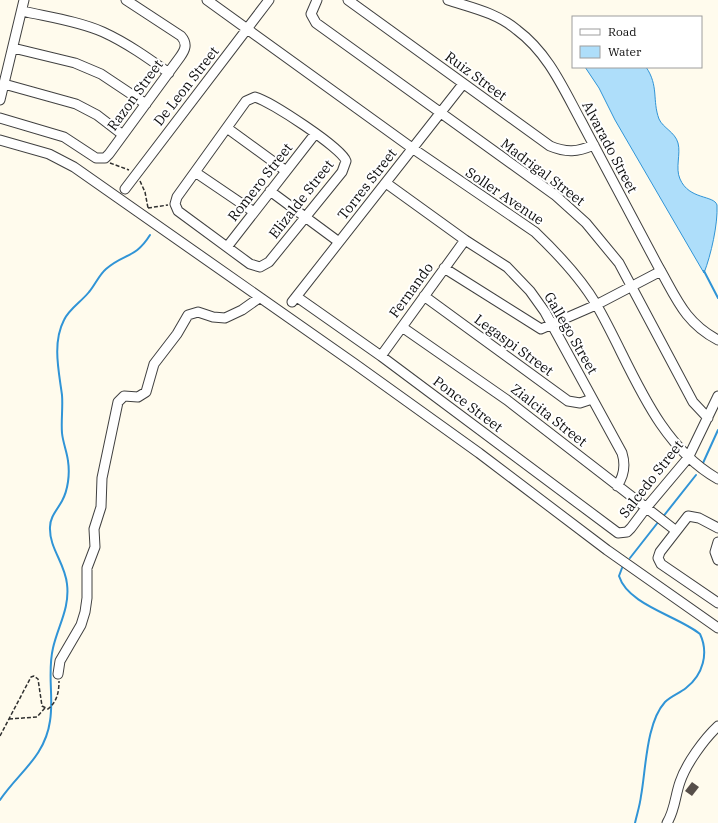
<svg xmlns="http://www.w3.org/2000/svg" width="718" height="823" viewBox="0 0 718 823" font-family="'IBM Plex Serif',serif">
<rect width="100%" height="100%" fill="#fffbed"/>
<!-- water -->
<path fill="#aedefa" stroke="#3094d6" d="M 585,67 L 646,67 C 659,86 652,100 659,119 C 663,128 675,132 678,143 C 681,154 675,168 680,179 C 689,200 714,195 717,205 C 718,224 711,255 704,273 L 615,120 L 599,88 Z"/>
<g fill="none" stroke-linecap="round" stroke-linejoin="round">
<!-- stream -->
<path stroke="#3094d6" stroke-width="2" d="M 704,271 L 718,298
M 703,463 L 718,430
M 662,518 L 696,475
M 630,558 L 659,521
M 622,568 L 619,576 C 628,605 678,616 700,634 C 709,653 703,675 686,688 C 680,693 671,696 665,702 C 646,723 646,769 641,796 C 640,805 637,814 635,823
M 0,800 C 18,773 45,757 50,721 C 54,697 47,673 53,648 C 58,626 70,608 67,584 C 65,563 49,548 50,527 C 50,517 57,510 62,501 C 68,490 70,474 68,461 C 67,452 63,443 62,433 C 61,421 63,408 62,395 C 59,372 52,343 64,320 C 69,309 81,302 89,292 C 95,285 99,275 106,269 C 124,253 135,259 150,235"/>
</g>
<!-- building -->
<path fill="#564e49" d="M 692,782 L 699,787 L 692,796 L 685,791 Z"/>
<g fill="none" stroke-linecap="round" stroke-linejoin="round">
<!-- minor casing -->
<g stroke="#404040" stroke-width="11">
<path id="minor" d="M 207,0 L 412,148 L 535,232 C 558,254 580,277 596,304 C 631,364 654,443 718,479
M 317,0 L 311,14 L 316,23 L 555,195 L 586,223 L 619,263 L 693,402 L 708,418
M 348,0 L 550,146 C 567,153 577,152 594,145
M 448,0 C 473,8 497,13 517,30 C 548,53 563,88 581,121 C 607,169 632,218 658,266 C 676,297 684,322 718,340
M 22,11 C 48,17 78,21 103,32 C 127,43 148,58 169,73
M 13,48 L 75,63 L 101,74 L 146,104
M 4,84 L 76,104 L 97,115 L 123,135
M 255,97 C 270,101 342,148 346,161 L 342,172 L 269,262 L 260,267 L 250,264 L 178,211 L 175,204 L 177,197 L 246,101 Z
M 0,100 L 24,0
M 0,118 L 64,137 L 96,158 L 105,158 L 109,154 L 180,57 C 185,50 188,44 181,36 L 126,0
M 227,128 L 286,171
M 0,140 L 49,154 L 74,167 L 355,364 L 479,453 L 607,550 L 718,628
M 195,172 L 254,212
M 386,183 L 465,240 L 507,267 L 530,291 L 545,312 L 622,453 C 626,466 624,476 617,486
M 125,189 L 269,0
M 270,191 L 339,242
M 227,247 L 315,134
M 444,268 L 541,329 L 596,305 L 661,271
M 424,296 L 568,401 L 580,403 L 592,399
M 297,297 L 381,356 L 618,533 L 627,532 L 631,528 L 646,508 L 688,458 L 718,396
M 292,302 L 463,84
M 402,327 L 507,400 L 675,530
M 381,356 L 465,240
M 718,528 L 699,518 L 688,516 L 660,552 L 658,558 L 661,564 L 718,603
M 718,542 L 715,552 L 718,560
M 58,674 L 60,661 L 81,625 L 85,612 L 87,598 L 87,568 L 95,547 L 94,529 L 101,507 L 102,478 L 118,402 L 124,396 L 138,397 L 146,392 L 154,364 L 177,334 L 188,315 L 198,312 L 213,317 L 225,318 L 242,310 L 259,298
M 667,823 C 675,810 675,796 680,782 C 686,764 704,739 718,726"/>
</g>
<!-- path -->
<path stroke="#2f2f2f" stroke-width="1.5" stroke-dasharray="4 2" stroke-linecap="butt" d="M 110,163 L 129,170
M 140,181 L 145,192 L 148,208
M 148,208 L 168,205
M 9,719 L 37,717 L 45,708
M 0,736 L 31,677 L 34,676 L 38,679 L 42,706 L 48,709 C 57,702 59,692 59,681"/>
<!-- minor -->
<use href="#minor" stroke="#fff" stroke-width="9"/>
</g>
<g text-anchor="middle" stroke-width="4" stroke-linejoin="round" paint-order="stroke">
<!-- street labels -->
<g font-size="14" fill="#0d0d0d" stroke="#fff">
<text transform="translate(476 76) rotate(36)" y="5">Ruiz Street</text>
<text transform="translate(186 86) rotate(-52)" y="5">De Leon Street</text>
<text transform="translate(135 95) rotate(-54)" y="5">Razon Street</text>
<text transform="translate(610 147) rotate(62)" y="5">Alvarado Street</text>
<text transform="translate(543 172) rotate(37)" y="5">Madrigal Street</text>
<text transform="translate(260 182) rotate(-52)" y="5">Romero Street</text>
<text transform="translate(367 184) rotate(-52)" y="5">Torres Street</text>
<text transform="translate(505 196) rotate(34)" y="5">Soller Avenue</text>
<text transform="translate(301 199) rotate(-52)" y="5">Elizalde Street</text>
<text transform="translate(411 290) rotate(-54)" y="5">Fernando</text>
<text transform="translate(571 333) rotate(60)" y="5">Gallego Street</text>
<text transform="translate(514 345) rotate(36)" y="5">Legaspi Street</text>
<text transform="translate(468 404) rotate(37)" y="5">Ponce Street</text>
<text transform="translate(549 415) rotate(38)" y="5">Zialcita Street</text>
<text transform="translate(651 479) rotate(-52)" y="5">Salcedo Street</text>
</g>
</g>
<!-- legend -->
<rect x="572" y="16" width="130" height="52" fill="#ffffff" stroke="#9e9e9e"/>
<rect x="580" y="29" width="20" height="6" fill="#ffffff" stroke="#9e9e9e"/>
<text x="608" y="36" font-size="12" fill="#0d0d0d">Road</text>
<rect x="580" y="46" width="20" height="12" fill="#aedefa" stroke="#9e9e9e"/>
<text x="608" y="56" font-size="12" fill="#0d0d0d">Water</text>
</svg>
